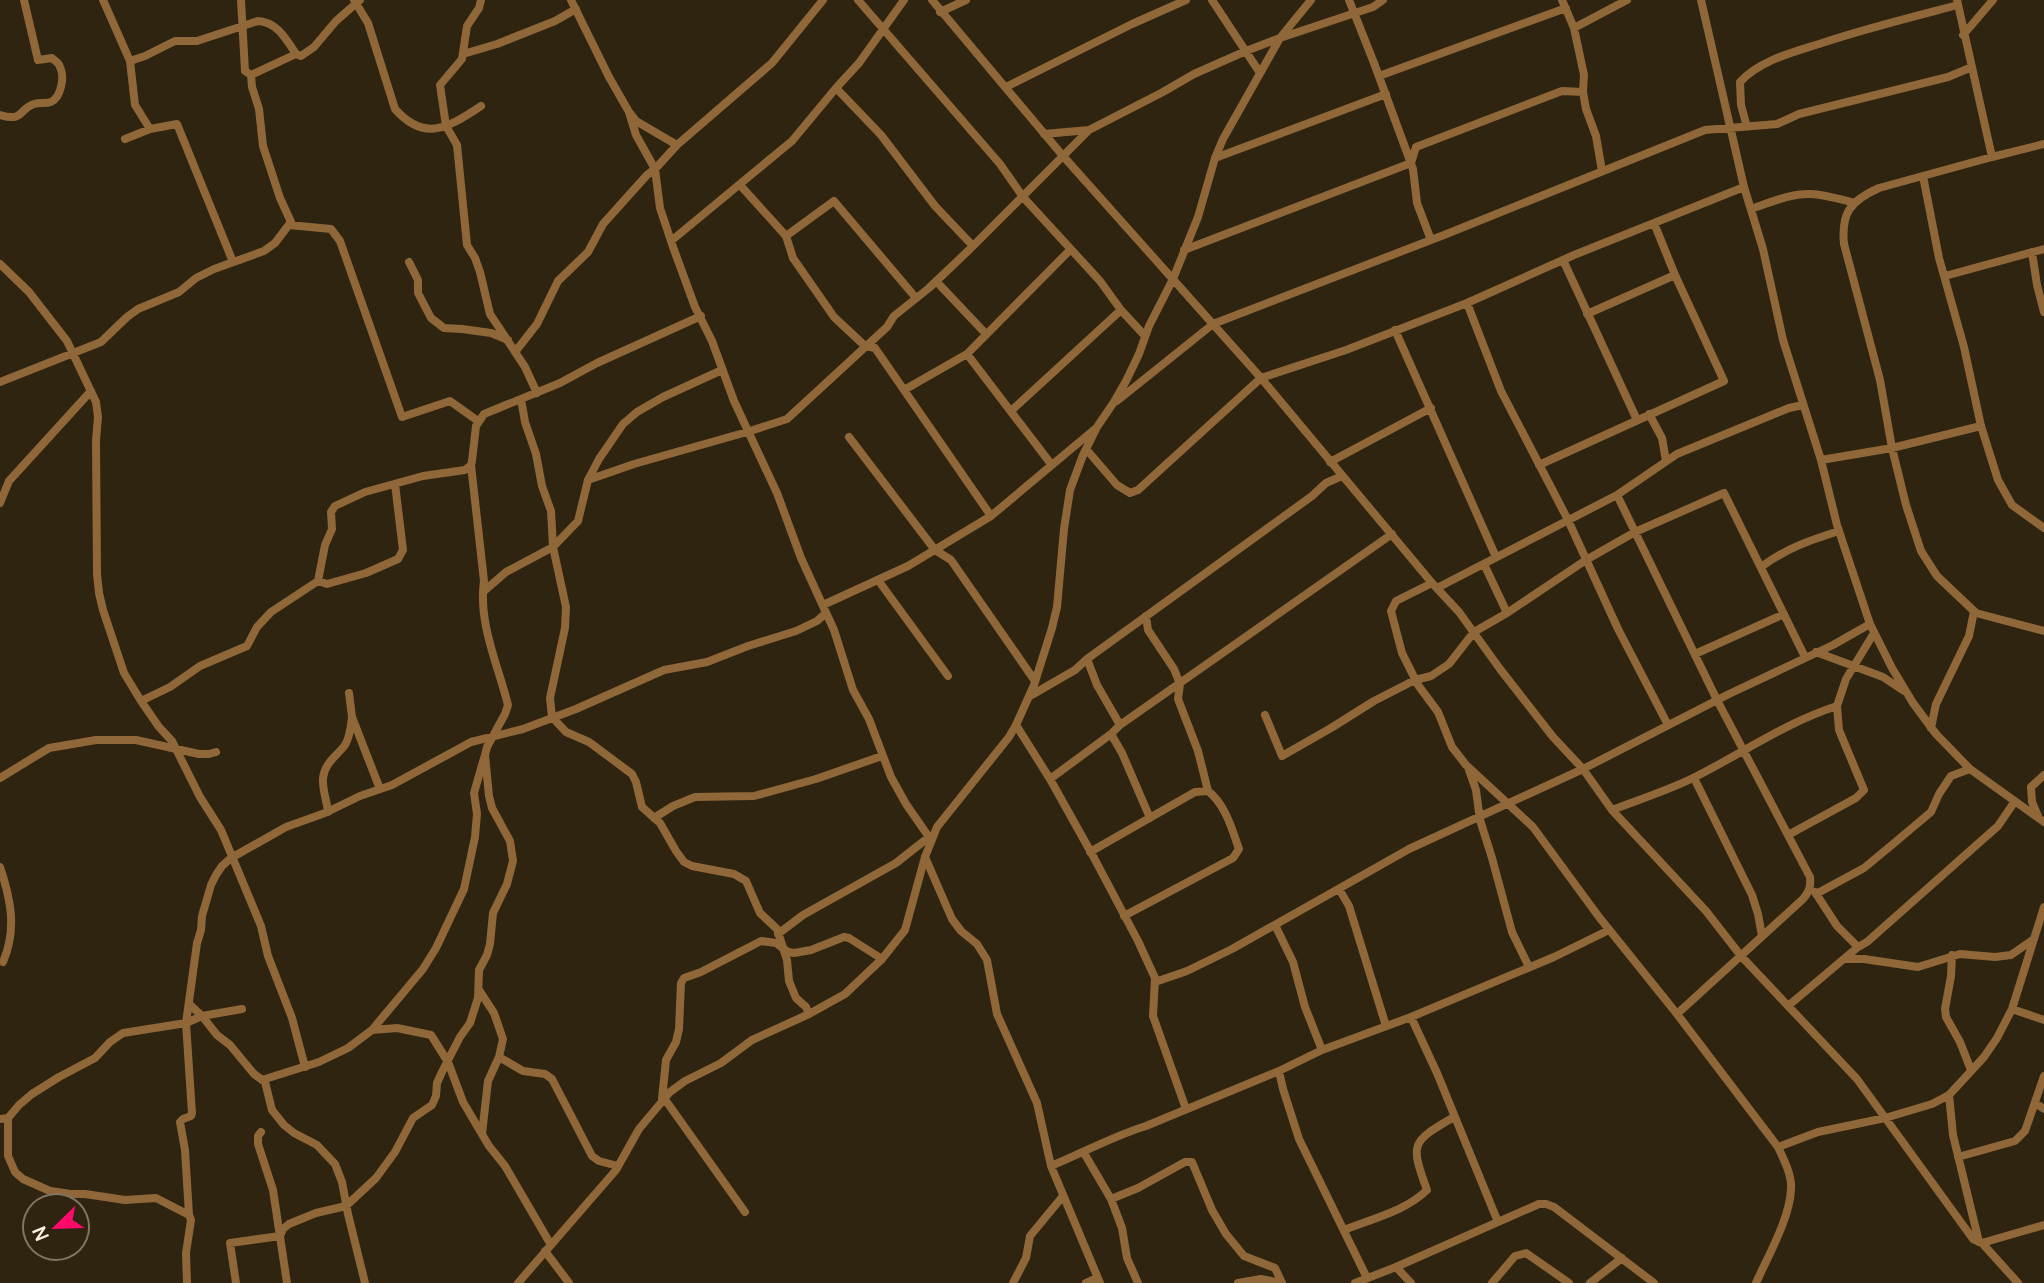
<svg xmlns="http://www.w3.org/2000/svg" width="2044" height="1283" viewBox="0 0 2044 1283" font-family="Manrope,sans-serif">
<rect width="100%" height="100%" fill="#2e2410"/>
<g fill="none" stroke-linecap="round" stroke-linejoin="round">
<!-- minor -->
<path stroke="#906738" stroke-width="8" d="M 103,0 L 130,61 L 135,105 L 150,129
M 354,0 L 368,23 L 395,109 C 425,143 449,127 481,106
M 481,0 L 479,8 L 467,26 L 462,59 L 440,85 L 446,126 L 457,145 L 467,245 L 475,258 L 480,272 L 490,314 L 525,367 L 537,393
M 571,0 L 609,77 L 629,112 L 636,121 L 677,145
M 823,0 L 772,63 L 677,145 L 655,169 L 660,208 L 673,247 L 695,307 L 712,341 L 734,401 L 777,493 L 801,558 L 834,630 L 853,690 L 869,719 L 891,777 L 906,804 L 931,840
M 858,0 L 1000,164 L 1023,197 L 1100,281 L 1121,310 L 1145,336
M 932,0 L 1063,156 L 1261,378 L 1432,583 L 1459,612 L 1500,669 L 1553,737 L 1583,769 L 1612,810 L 1706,911 L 1741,956 L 1857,1079 L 1973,1239 L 1982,1243 L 2018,1283
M 1212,0 L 1260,73
M 1349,0 L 1374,63 L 1413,169 L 1417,203 L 1431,240
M 1562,0 L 1574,28 L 1627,0
M 1701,0 L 1744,187 L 1763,249 L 1783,340 L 1821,460 L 1837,525 L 1870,624 L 1892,668 L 1913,703 L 1936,734 L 1970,769 L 2044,822
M 1957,0 L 1992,157
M 940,12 L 966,0
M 1574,28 L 1584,75 L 1583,92 L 1586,109 L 1596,136 L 1602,171
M 1963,35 L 1993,0
M 463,54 L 497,44 L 555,21 L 576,9
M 130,61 L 145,56 L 175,41 L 197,41 L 258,21 C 277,22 286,39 296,54
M 251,75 L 296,54 L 301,56 L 314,47 L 336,21 L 360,0
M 1379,76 L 1566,8
M 1006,87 L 1132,24 L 1186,0
M 836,88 L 881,135 L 935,206 L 973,246
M 0,115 C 25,122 18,109 34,104 C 40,102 45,104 51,102 C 61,97 65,77 60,67 C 59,63 55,61 52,58 L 38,60 L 24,0
M 1747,127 L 1741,105 L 1740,82 C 1760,60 1794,52 1822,43 C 1867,28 1912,17 1958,5
M 1044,134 L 1089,130
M 125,139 L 150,129 L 177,124 L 233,262
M 2044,144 L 1992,157 L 1879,188 C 1850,201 1841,213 1844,244 L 1880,380 L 1892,448 L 1906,505 L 1921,551 L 1937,576 L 1976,613 L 2044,631
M 1215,158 L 1386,94
M 1923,176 L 1939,258 L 1964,347 L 1981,426 L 1998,480 L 2012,505 L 2044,528
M 740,185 L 786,236 L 793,258 L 834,317 L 865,346 L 875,348 L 991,516
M 1751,209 C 1769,203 1791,193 1811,194 C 1826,195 1840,199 1855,203
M 289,225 L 331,229 L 340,241 L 402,417 L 450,401 L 478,421
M 786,236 L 834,201 L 916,298
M 671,241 L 792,141 L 836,88 L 859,63 L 904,0
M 1184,250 L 1411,163 L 1416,147 L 1562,91 L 1583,92
M 2032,252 L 2037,285 L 2044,312
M 1563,260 L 1637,420
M 409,262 L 418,280 L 418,293 L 431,318 L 444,328 L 462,329 L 491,333 L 508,340
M 0,264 L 29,292 L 67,341 L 96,402 L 98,417 L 96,440 L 97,574 L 99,593 L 103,610 L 124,673 L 141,701 L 159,727 L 172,741 L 200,797 L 221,830 L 261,926 L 268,956 L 292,1018 L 305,1067
M 1945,276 L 2044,249
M 936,281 L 986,334
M 1467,303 L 1501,391 L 1568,520 L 1618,629 L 1668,725
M 1587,314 L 1675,275
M 1395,330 L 1496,557
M 515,352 L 537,324 L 558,281 L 588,252 L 603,224 L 647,175 L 655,169 L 636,135 L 629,112
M 967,354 L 1051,464
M 0,382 L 101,342 L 127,317 L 138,309 L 179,292 L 196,278 L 214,269 L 264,251 L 275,243 L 291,222 L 280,198 L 263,146 L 259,109 L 252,87 L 251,75 L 245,71 L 241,0
M 904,390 L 967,354 L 1070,250
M 521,399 L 525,422 L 536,454 L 542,486 L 551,511 L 553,547 L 566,607 L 565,628 L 550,698 L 552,717 L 566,732 L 589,742 L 632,774 L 636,782 L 642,807 L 660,823 L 676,851 L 684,862 L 692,866 L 734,874 L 746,881 L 760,913 L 777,929 L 787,960 L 789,981 L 796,998 L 806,1007 L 809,1014
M 1117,401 L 1213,324 L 1444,235 L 1705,130 L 1777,124 L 1799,114 L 1948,77 L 1972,67
M 1011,411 L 1121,310
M 1649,414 L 1662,438 L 1666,461
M 849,437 L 935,550 L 951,560 L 1035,681
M 1086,449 L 1117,485 L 1130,493 L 1138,490 L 1261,378 L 1346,350 L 1467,303 L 1574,255 L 1744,187
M 1821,460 L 1892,448 L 1981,426
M 1330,462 L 1431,408
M 1539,465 L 1724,381 L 1675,275 L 1654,223
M 588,480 L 634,464 L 747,432 L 787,419 L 887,327 L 894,316 L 929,288 L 969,250 L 1089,130 L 1163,92 L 1194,74 L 1246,51 L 1280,38 L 1373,7 L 1383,0
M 1617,495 L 1717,700 L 1810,877 C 1811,887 1809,892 1803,899 L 1677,1014
M 0,503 L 9,481 L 91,391
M 1484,564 L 1507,613
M 1761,567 C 1787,548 1808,541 1839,531
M 878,580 L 948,676
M 318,581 L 327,584 L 366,573 L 398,559 L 403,550 L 395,484
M 1432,583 L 1396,601 L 1391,611 L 1402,653 L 1418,685 L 1438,712 L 1452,747 L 1466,765 L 1533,827 L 1599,917 L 1677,1014 L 1778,1147 C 1784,1160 1792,1175 1791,1189 C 1790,1218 1768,1256 1756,1283
M 1437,588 L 1617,495 L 1677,454 L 1789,408 L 1803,405
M 483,592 L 506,572 L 553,547 L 578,521 L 588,480 L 599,459 L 623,424 L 637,412 L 663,397 L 722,370
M 823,605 L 908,566 L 991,516 L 1095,429
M 1146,616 L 1148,630 L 1174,669 L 1180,684 L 1178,699 L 1198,751 L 1208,791
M 1816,652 L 1883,677 L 1904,691
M 1695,654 L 1784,614
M 1087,659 L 1312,496 L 1326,483 L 1342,476
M 349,693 L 352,717 L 380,789
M 1030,696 L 1075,670 L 1087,659 L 1097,685 L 1120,725 L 1111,734 L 1122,753 L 1150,818
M 141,701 L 170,687 L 200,666 L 247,646 L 257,627 L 271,612 L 318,581 L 325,545 L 332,529 L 331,512 L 335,506 L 365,492 L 423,476 L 465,470 L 471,465 L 472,461 L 476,426 L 484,414 L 560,383 L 597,363 L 701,316
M 1265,715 L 1282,756 L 1331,728 L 1374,701 L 1415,680 L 1431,676 L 1449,664 L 1474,632 L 1507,613 L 1586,560 L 1635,532 L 1724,493 L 1805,657
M 1016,725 L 1050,779 L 1093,856 L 1138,941 L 1155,978 L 1153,1016 L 1186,1109
M 1120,725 L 1392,534
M 1931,728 L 1936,704 L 1969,636 L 1974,611
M 1469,770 L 1476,790 L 1480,820 L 1492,858 L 1512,932 L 1529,967
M 0,778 L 49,748 L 96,740 L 136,740 L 199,754 L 209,754 L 216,752
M 1694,778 L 1752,895 L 1758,914 L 1762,936
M 1050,779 L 1111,734
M 1612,810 C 1640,799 1670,790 1697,776 C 1744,752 1787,722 1837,706 L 1846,679 L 1874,633
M 328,812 C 327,801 322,789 323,778 C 325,762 337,756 345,745 C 350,737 351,726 352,717
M 2038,816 L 2032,802 L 2031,787 L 2044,775
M 654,818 L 673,806 L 695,797 L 754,796 L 816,779 L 882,756
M 1788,835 L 1856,798 L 1864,790 L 1839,730 L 1837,706
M 1090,852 L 1195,792 L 1208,791 C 1225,804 1232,829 1239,849 L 1233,858 L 1124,916
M 925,857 L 952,919 L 961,931 L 977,944 L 987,960 L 997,1014 L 1037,1103 L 1051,1166 L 1100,1283
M 0,867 C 11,900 17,929 3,962
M 1339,889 L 1349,906 L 1386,1026
M 1815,892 L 1837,926 L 1858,947
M 1816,894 L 1864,868 L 1893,844 L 1931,812 L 1939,794 L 1951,776 L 1970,769
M 1275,925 L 1293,962 L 1305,1007 L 1322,1050
M 778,934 L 803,915 L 896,863 L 929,837
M 1952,955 L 1951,976 L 1945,1009 L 1946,1017 L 1960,1042 L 1971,1070
M 1845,959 L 1864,959 L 1918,967 L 1960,954 L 1995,957 L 2011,955 L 2034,939
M 1155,982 L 1187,971 L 1232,949 L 1409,849 L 1583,769 L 1729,694 L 1833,645 L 1870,624
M 479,990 L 494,1013 L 503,1039 L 499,1057 L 488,1081 L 482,1134
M 189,1004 L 202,1016 L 242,1009
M 1788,1006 L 1858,947 L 1867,942 L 1998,826 L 2015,801
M 2012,1009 L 2044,1020
M 1411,1017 L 1437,1073 L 1498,1222
M 372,1030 L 423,969 L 436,948 L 464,889 L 475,837 L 477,814 L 474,793 L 484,758
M 499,1057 L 523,1071 L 545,1074 L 552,1079 L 592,1156 L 599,1161 L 618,1166
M 1279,1071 L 1283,1089 L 1299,1139 L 1367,1278
M 262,1080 L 319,1062 L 348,1048 L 372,1030 L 397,1028 L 431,1035 L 448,1062 L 463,1102 L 489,1146 L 505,1166 L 551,1245
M 1949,1095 L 1953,1135 L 1979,1242
M 664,1098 L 745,1212
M 662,1099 L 666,1060 L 676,1042 L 679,1029 L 681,983 L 684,978 L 701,972 L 761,941 L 776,943 L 788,952 L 794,953 L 811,950 L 844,937 L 849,938 L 882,959
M 2035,1103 L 2044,1109
M 8,1118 L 8,1156 L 15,1172 L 23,1179 L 50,1191 L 71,1194 L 85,1194 L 125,1200 L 156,1198 L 189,1215 L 191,1220 L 186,1253 L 187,1283
M 0,1119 L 8,1118 L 19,1105 L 32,1094 L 59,1077 L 95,1058 L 110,1042 L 123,1033 L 186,1023 L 197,943 L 201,930 L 202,916 L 211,885 L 216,875 L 222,866 L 231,858 L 286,827 L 325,813 L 360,796 L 392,785 L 471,742 L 523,729 L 576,709 L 664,670 L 707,662 L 748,646 L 796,631 L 817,621 L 826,613
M 261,1132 L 258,1136 L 258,1144 L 273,1190 L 287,1283
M 1778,1147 L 1818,1132 L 1885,1118 L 1932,1104 L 1949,1095 L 1984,1057 L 1997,1038 L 2012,1009 L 2044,907
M 1084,1153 L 1111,1199 L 1138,1188 L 1185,1162 L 1192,1162 L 1212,1210 L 1226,1234 L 1244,1256 L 1275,1268 L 1282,1283
M 1958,1157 L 2015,1141 L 2025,1131 L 2044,1076
M 1051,1166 C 1083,1153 1113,1136 1146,1126 L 1279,1071 L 1322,1050 L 1411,1017 L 1554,957 L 1609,930
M 1111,1199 L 1122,1228 L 1127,1258 L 1138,1283
M 189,1215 L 185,1150 L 180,1122 L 183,1119 L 191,1116 L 192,1113 L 186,1023 L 202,1016 L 217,1035 L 230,1045 L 254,1074 L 265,1082 L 272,1110 L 284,1125 L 294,1133 L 317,1145 L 335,1164 L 342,1182 L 348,1214 L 365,1283
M 1344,1230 C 1371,1219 1406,1211 1427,1190 C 1410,1143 1411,1142 1454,1117
M 280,1236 L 283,1229 L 289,1224 L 316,1213 L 346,1206 L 376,1178 L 395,1152 L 413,1118 L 432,1105 L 436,1096 L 437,1083 L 442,1072 L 460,1037 L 470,1023 L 478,998 L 479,970 L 487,955 L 490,944 L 493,913 L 507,884 L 513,861 L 510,841 L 492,808 L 489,796 L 485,755 L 487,747 L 505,714 L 508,705 C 498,665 478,623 484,581 L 471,465
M 1982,1243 L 2044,1225
M 545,1251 L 569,1283
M 1396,1267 L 1411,1283
M 236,1283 L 230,1243 L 280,1236
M 518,1283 L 616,1170 L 639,1129 L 670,1092 L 685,1081 L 721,1063 L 752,1040 L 809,1014 L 845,994 L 882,959 L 905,930 L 925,857 L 937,827 L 1009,737 L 1016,725 L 1034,685 L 1052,628 L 1057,607 L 1064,529 L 1070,490 L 1083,455 L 1097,427 L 1114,402 L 1126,381 L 1139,354 L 1149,326 L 1173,279 L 1198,217 L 1215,158 L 1223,139 L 1280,38 L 1311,0
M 1013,1283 L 1026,1258 L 1030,1236 L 1063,1196
M 1086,1283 L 1097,1278
M 1238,1283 L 1261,1279 L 1282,1283
M 1355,1283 L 1396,1267 L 1539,1204 L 1546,1204 L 1554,1207 L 1654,1283
M 1492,1283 L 1515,1256 L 1526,1253 L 1569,1283
M 1590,1283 L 1622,1258"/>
</g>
<!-- north arrow -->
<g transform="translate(56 1227) rotate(247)"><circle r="33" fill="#2e2410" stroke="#827662" stroke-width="2"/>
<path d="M0-5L12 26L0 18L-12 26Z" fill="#ff096d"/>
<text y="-10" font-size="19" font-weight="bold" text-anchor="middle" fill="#fff1dd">N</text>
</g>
</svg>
